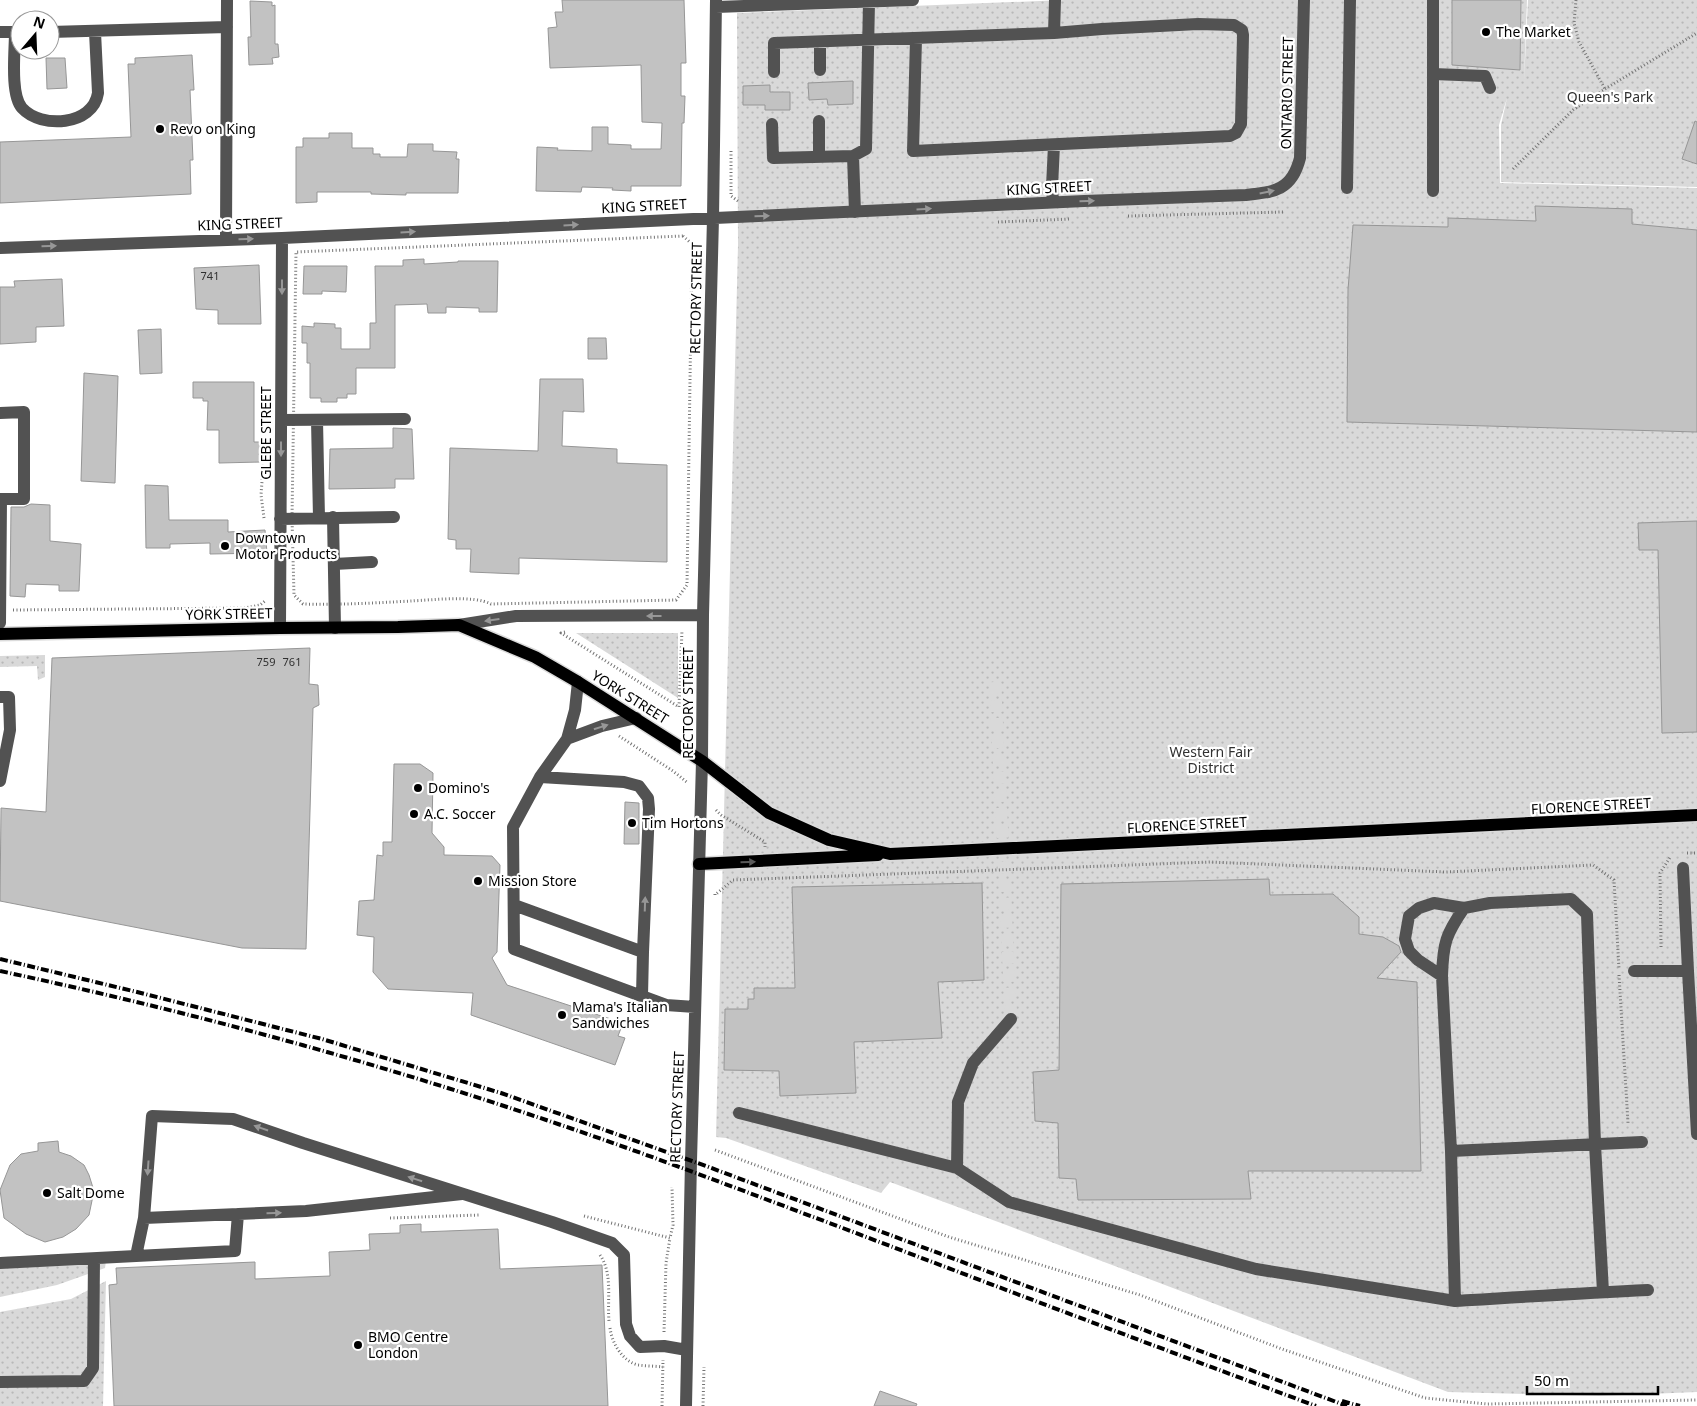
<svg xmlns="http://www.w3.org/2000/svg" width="1697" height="1406" viewBox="0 0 1697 1406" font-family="'Noto Sans',sans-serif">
<defs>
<pattern id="green-dots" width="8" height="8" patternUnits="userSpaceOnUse" patternTransform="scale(1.25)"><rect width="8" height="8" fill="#d9d9d9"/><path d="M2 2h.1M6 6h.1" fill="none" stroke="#b8b8b8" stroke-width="1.8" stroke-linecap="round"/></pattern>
</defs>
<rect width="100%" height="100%" fill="#fff"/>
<!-- green -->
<path fill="url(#green-dots)" d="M 1065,0 L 1527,0 L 1524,81 L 1528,0 L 1697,0 L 1697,187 L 1501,182 L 1501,125 L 1507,98 L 1499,125 L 1500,183 L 1697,188 L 1697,1392 L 1599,1396 L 1448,1392 L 1009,1226 L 890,1182 L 881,1193 L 726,1138 L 716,1137 L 738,245 L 737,13 Z
M 576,633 L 678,633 L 678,698 Z
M 45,655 L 45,677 L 38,680 L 37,666 L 0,667 L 0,656 Z
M 107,1253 L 105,1268 L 57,1285 L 0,1297 L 0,1257 Z
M 106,1281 L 103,1406 L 0,1406 L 0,1312 L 71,1299 Z"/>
<!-- building -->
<path fill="#c2c2c2" stroke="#969696" d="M 562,0 L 684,0 L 686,63 L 681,63 L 681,96 L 685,96 L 684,123 L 682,123 L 681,186 L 631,186 L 631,191 L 612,190 L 613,188 L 582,187 L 581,192 L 536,191 L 537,147 L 558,148 L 557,150 L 592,151 L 592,127 L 608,127 L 608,144 L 631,145 L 631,149 L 661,149 L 662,123 L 642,122 L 641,65 L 550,68 L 548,28 L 557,27 L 555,12 L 563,12 Z
M 1452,0 L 1521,0 L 1520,70 L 1452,65 Z
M 250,1 L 272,2 L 272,6 L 275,5 L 275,44 L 278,44 L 279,57 L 272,58 L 273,64 L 249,65 L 248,37 L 251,37 Z
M 192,55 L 194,90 L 190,90 L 193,160 L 190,160 L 191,194 L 0,203 L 0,142 L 131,137 L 128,64 L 135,64 L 135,58 Z
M 46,58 L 65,58 L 67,88 L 47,89 Z
M 853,81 L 853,104 L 828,105 L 827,99 L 809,100 L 808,83 Z
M 770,85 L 770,92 L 790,92 L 790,110 L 765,110 L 765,105 L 743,105 L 743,86 Z
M 1695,121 L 1697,122 L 1697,164 L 1682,159 Z
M 329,133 L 352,133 L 352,148 L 373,148 L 373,154 L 380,154 L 380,157 L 407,157 L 408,144 L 433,144 L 433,151 L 457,152 L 456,159 L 459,159 L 458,193 L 406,193 L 406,195 L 371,194 L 371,192 L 317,192 L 317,202 L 296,203 L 296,147 L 303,147 L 303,138 L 329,138 Z
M 1535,206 L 1632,209 L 1632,224 L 1697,230 L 1697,432 L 1347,422 L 1348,290 L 1353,225 L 1448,227 L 1448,218 L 1536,221 Z
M 424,259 L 424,264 L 458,262 L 458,261 L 498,261 L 497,312 L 479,312 L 479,308 L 446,307 L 446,313 L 428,313 L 427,304 L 395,305 L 395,368 L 356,368 L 356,394 L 347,394 L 347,398 L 337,398 L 337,402 L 321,402 L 321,398 L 310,398 L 310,363 L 307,363 L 307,343 L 302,343 L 302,326 L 314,327 L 314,323 L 335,324 L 335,328 L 341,328 L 341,349 L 370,349 L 370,323 L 376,323 L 375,266 L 403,266 L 403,260 Z
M 259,265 L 261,324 L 218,324 L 218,310 L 196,309 L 194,268 Z
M 304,266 L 347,266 L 346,292 L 322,291 L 322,294 L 303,294 Z
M 62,279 L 64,326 L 36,327 L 36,342 L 0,344 L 0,287 L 15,287 L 14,281 Z
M 161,329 L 162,373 L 140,374 L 138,330 Z
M 588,338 L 606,338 L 607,359 L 588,359 Z
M 84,373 L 118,376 L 115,483 L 81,481 Z
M 540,379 L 583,379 L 584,412 L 563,411 L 562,446 L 617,449 L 617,463 L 667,465 L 667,562 L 519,558 L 519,574 L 470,572 L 471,549 L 456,549 L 456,540 L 448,539 L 450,448 L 538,451 Z
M 193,382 L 254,382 L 254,442 L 261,442 L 261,462 L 219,463 L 219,430 L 207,430 L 208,401 L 203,401 L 203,398 L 193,398 Z
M 393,428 L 412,429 L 414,479 L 395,479 L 395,488 L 329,489 L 330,449 L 393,448 Z
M 145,485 L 168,486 L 169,520 L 228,520 L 228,532 L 265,530 L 267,553 L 210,554 L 210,543 L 170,544 L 170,548 L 146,548 Z
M 31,504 L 50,505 L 50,541 L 81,544 L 79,591 L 59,591 L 59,585 L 26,584 L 25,597 L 10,596 L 11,507 L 24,507 Z
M 1697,521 L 1697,732 L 1662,733 L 1658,550 L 1639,550 L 1638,523 Z
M 310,648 L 309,684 L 318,685 L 319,705 L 313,708 L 306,949 L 242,948 L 0,901 L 1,808 L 46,812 L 52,658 Z
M 394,764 L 420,764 L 433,773 L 432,833 L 444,847 L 444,855 L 492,856 L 500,865 L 497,952 L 492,958 L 507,985 L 623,1023 L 618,1036 L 625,1038 L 615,1065 L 471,1015 L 473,993 L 388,989 L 373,972 L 374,937 L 357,935 L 359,901 L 374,900 L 377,855 L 383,856 L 383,842 L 392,842 Z
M 625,802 L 639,803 L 639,844 L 624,844 Z
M 1269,879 L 1270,895 L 1333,894 L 1359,917 L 1359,934 L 1383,937 L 1399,946 L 1401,952 L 1377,978 L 1417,982 L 1421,1171 L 1248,1171 L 1251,1199 L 1078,1200 L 1076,1179 L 1059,1178 L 1058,1123 L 1035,1121 L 1033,1072 L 1059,1070 L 1061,884 Z
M 982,883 L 984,980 L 938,982 L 942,1038 L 854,1042 L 856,1093 L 780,1096 L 779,1071 L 724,1070 L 725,1009 L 748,1009 L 748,999 L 754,999 L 754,988 L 795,988 L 792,887 Z
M 58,1141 L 59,1152 L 71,1156 L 84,1165 L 89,1175 L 94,1191 L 89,1215 L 76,1229 L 63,1237 L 45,1242 L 26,1234 L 4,1218 L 0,1190 L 10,1165 L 21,1154 L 38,1151 L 38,1143 Z
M 421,1224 L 421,1232 L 498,1229 L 500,1269 L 602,1265 L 608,1406 L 114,1406 L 109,1285 L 117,1284 L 116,1268 L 255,1262 L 255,1279 L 330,1276 L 329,1252 L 370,1250 L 369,1234 L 400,1233 L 400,1225 Z
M 880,1391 L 917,1404 L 916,1406 L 874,1406 Z"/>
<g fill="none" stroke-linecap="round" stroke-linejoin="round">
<!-- minor-tunnel -->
<path stroke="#d9d9d9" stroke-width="12" stroke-dasharray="12 6" stroke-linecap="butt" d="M 995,682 L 1011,1019"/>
<!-- major casing -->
<g stroke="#dbdbdb" stroke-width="15">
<path id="major" d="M 0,634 L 280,628 L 398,627 L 459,625 L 535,657 L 578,682 L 702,761 L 769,813 L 829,840 L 890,854 L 1697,815
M 699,864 L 878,855"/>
</g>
<!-- path -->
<path stroke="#747474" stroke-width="3" stroke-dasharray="1 2.5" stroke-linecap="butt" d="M 1576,0 L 1574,23 L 1579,42 L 1605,89
M 731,151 L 731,196 L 738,201
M 1513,169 L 1573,110 L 1605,89 L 1697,33
M 1128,216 L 1283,212
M 998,222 L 1070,219
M 683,236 L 692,244 L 687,585 L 676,600 L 491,604 C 474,595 432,600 411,601 C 375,603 339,605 303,604 L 294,595 L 292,518 L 296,252 Z
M 264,518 L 261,495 L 264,455
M 13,610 L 245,608 L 260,605 L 265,601
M 565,632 L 561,633 L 679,707 L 682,630
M 619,736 L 673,771 L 688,783
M 716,810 L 721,815 L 765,842 L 765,847
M 1687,853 L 1697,853
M 715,894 L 715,895 L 733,880 L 1210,862 L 1446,872 L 1593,865 L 1614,880 L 1619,969
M 1661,947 L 1660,873 L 1671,856
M 1619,975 L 1628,1123
M 715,1150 L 949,1237 L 1140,1295 L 1282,1349 L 1425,1398 L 1487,1404 L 1697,1400
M 584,1216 L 670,1238 L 673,1225 L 672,1187
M 390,1218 L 479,1215
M 600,1255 C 613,1274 607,1299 609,1321
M 610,1328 C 612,1343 622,1361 638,1365 C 646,1366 655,1366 663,1367
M 664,1332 L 666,1263 L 670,1238
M 662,1406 L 663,1360
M 703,1406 L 704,1367"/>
<!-- minor -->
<path stroke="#525252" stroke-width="12" d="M 716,7 L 913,0
M 0,32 L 15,32
M 20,32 L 15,32 C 15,50 10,95 22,108 C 41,129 93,126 98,93 L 95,32
M 50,32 L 227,27
M 1054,33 L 1055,0
M 820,42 L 820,70
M 774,72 L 774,43 L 1054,33 L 1102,29 L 1198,24 L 1234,25 L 1242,30 L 1243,35 L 1241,124 L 1236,133 L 1230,136 L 913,151 L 916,39
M 1433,74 L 1485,76 L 1490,88
M 819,121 L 819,157
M 772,124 L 773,158 L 853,156
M 1347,188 L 1350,0
M 1433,191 L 1433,0
M 1053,202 L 1052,187 L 1054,145
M 855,212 L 853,156 L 866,149 L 869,2
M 226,239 L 227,0
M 0,248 L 282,238 L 1084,201 L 1246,195 C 1275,192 1292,190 1300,158 L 1304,0
M 0,413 L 24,412 L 24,499 L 0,499
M 281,420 L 405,419
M 317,420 L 319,518
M 333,517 L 335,628
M 280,519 L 394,517
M 334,564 L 372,562
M 0,623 L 1,499
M 459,625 L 516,616 L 703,615
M 280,628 L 282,238
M 578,682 L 575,710 L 567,739 L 540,777 L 513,827 L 514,949 L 666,1005 L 695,1007
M 0,697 L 9,697 L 10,730 L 0,781
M 567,739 L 602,726 L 636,718
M 540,777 L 624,782 L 639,786 L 648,798 L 649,809 L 643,952
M 1683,868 L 1688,971
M 514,905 L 643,952 L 642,996
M 1634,971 L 1688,971 L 1697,1134
M 1442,976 C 1443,943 1446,934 1464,908
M 1011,1019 L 973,1063 L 958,1102 L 957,1168 L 1009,1202 L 1256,1269 L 1455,1301
M 739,1113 L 957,1168
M 1451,1151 L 1642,1142
M 462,1194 L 306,1211 L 144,1218 L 152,1116 L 233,1119 L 303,1143 L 552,1222 L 612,1243 L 624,1255 L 626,1324 L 630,1336 L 640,1347 L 664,1346 L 687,1350
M 136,1256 L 235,1251 L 238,1214
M 0,1263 L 136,1256 L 144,1218
M 1603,1292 L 1595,1144 L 1587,914 L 1571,899 L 1490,903 L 1464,908 L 1434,903 L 1419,908 L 1409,916 L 1405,939 L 1409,951 L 1418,960 L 1442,976 L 1451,1151 L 1455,1301 C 1520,1297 1584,1293 1648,1290
M 0,1382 L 84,1381 L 93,1368 L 94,1259
M 686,1406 L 691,1161 L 702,761 L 703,615 L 713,218 L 716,0"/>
<!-- major -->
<use href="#major" stroke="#000" stroke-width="12"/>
<!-- rail -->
<path stroke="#000" stroke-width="4" stroke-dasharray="8 2.5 1 2.5" stroke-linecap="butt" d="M 0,959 L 141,993 L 322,1039 L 501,1093 L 706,1166 L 1347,1406
M 0,971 C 188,1011 376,1062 558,1124 C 653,1156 746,1192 840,1227 C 998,1287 1157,1347 1316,1406
M 1342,1401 L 1360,1406"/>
</g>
<!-- one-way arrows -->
<defs><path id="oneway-solid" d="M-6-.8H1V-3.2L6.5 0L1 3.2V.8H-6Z" transform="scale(1.25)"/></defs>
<g fill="#979797">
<use href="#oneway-solid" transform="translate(1267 192) rotate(-12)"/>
<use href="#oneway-solid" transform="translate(1087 201) rotate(-2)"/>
<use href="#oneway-solid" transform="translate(924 209) rotate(-3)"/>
<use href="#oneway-solid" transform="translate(762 216) rotate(-2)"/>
<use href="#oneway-solid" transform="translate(571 225) rotate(-3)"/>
<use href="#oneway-solid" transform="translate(408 232) rotate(-3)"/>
<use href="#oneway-solid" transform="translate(246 239) rotate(-2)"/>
<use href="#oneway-solid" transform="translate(49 246) rotate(-2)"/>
<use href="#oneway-solid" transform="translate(282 287) rotate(90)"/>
<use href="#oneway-solid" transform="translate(281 449) rotate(90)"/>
<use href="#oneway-solid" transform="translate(654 616) rotate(180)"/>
<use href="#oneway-solid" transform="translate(492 620) rotate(172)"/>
<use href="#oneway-solid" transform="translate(601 727) rotate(-18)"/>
<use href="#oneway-solid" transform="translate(645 904) rotate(-88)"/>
<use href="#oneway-solid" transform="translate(261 1128) rotate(-161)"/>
<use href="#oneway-solid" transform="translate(148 1168) rotate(94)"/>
<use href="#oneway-solid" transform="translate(415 1179) rotate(-162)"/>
<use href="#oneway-solid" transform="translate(274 1213) rotate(-2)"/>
</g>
<use fill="#595959" href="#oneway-solid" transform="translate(748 862) rotate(-2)"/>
<!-- markers -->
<g fill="#000" stroke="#fff" stroke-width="2">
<circle cx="1486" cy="32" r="5"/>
<circle cx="160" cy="129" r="5"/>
<circle cx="225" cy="546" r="5"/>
<circle cx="418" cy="788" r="5"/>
<circle cx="414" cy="814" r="5"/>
<circle cx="632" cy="823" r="5"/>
<circle cx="478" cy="881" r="5"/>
<circle cx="562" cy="1015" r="5"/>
<circle cx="47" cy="1193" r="5"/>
<circle cx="358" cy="1345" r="5"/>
</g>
<g text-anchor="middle" stroke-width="4.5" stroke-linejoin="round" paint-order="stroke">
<!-- number labels -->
<g font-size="11" fill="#303030">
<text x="210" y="280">741</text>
<text x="266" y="666">759</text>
<text x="292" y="666">761</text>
</g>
<!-- poi labels -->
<g font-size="14" fill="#000" stroke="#fff" text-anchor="start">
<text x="1496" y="37">The Market</text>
<text x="170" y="134">Revo on King</text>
<text x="235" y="543">Downtown<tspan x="235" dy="16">Motor Products</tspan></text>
<text x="428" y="793">Domino's</text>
<text x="424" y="819">A.C. Soccer</text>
<text x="642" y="828">Tim Hortons</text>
<text x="488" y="886">Mission Store</text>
<text x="572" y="1012">Mama's Italian<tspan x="572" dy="16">Sandwiches</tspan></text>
<text x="57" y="1198">Salt Dome</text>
<text x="368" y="1342">BMO Centre<tspan x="368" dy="16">London</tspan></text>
</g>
<!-- street labels -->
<g font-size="14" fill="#000" stroke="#fff">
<text transform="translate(1287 93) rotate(-89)" y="5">ONTARIO STREET</text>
<text transform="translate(1049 188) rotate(-3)" y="5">KING STREET</text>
<text transform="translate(644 206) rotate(-3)" y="5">KING STREET</text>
<text transform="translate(240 224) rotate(-2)" y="5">KING STREET</text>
<text transform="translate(696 298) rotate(-89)" y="5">RECTORY STREET</text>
<text transform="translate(266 433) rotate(-90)" y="5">GLEBE STREET</text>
<text transform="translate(229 614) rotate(-1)" y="5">YORK STREET</text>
<text transform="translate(630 697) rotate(32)" y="5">YORK STREET</text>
<text transform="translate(688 703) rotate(-90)" y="5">RECTORY STREET</text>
<text transform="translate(1591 806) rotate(-3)" y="5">FLORENCE STREET</text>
<text transform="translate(1187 825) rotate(-3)" y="5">FLORENCE STREET</text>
<text transform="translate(677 1107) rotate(-88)" y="5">RECTORY STREET</text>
</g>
<!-- park labels -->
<g font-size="14" fill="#303030" stroke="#fff">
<text x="1610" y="102">Queen's Park</text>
<text x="1211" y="757">Western Fair<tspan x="1211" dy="16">District</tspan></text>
</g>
</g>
<!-- north arrow -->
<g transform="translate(35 35) rotate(19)"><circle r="24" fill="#ffffff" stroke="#999999"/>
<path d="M0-4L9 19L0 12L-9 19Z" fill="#000000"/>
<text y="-8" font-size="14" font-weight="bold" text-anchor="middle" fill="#000000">N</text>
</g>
<!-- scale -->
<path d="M1527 1386v8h131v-8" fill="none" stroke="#000000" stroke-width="2.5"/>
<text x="1534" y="1386" font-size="15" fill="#000000" stroke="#ffffff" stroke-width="4" paint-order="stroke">50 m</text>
</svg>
